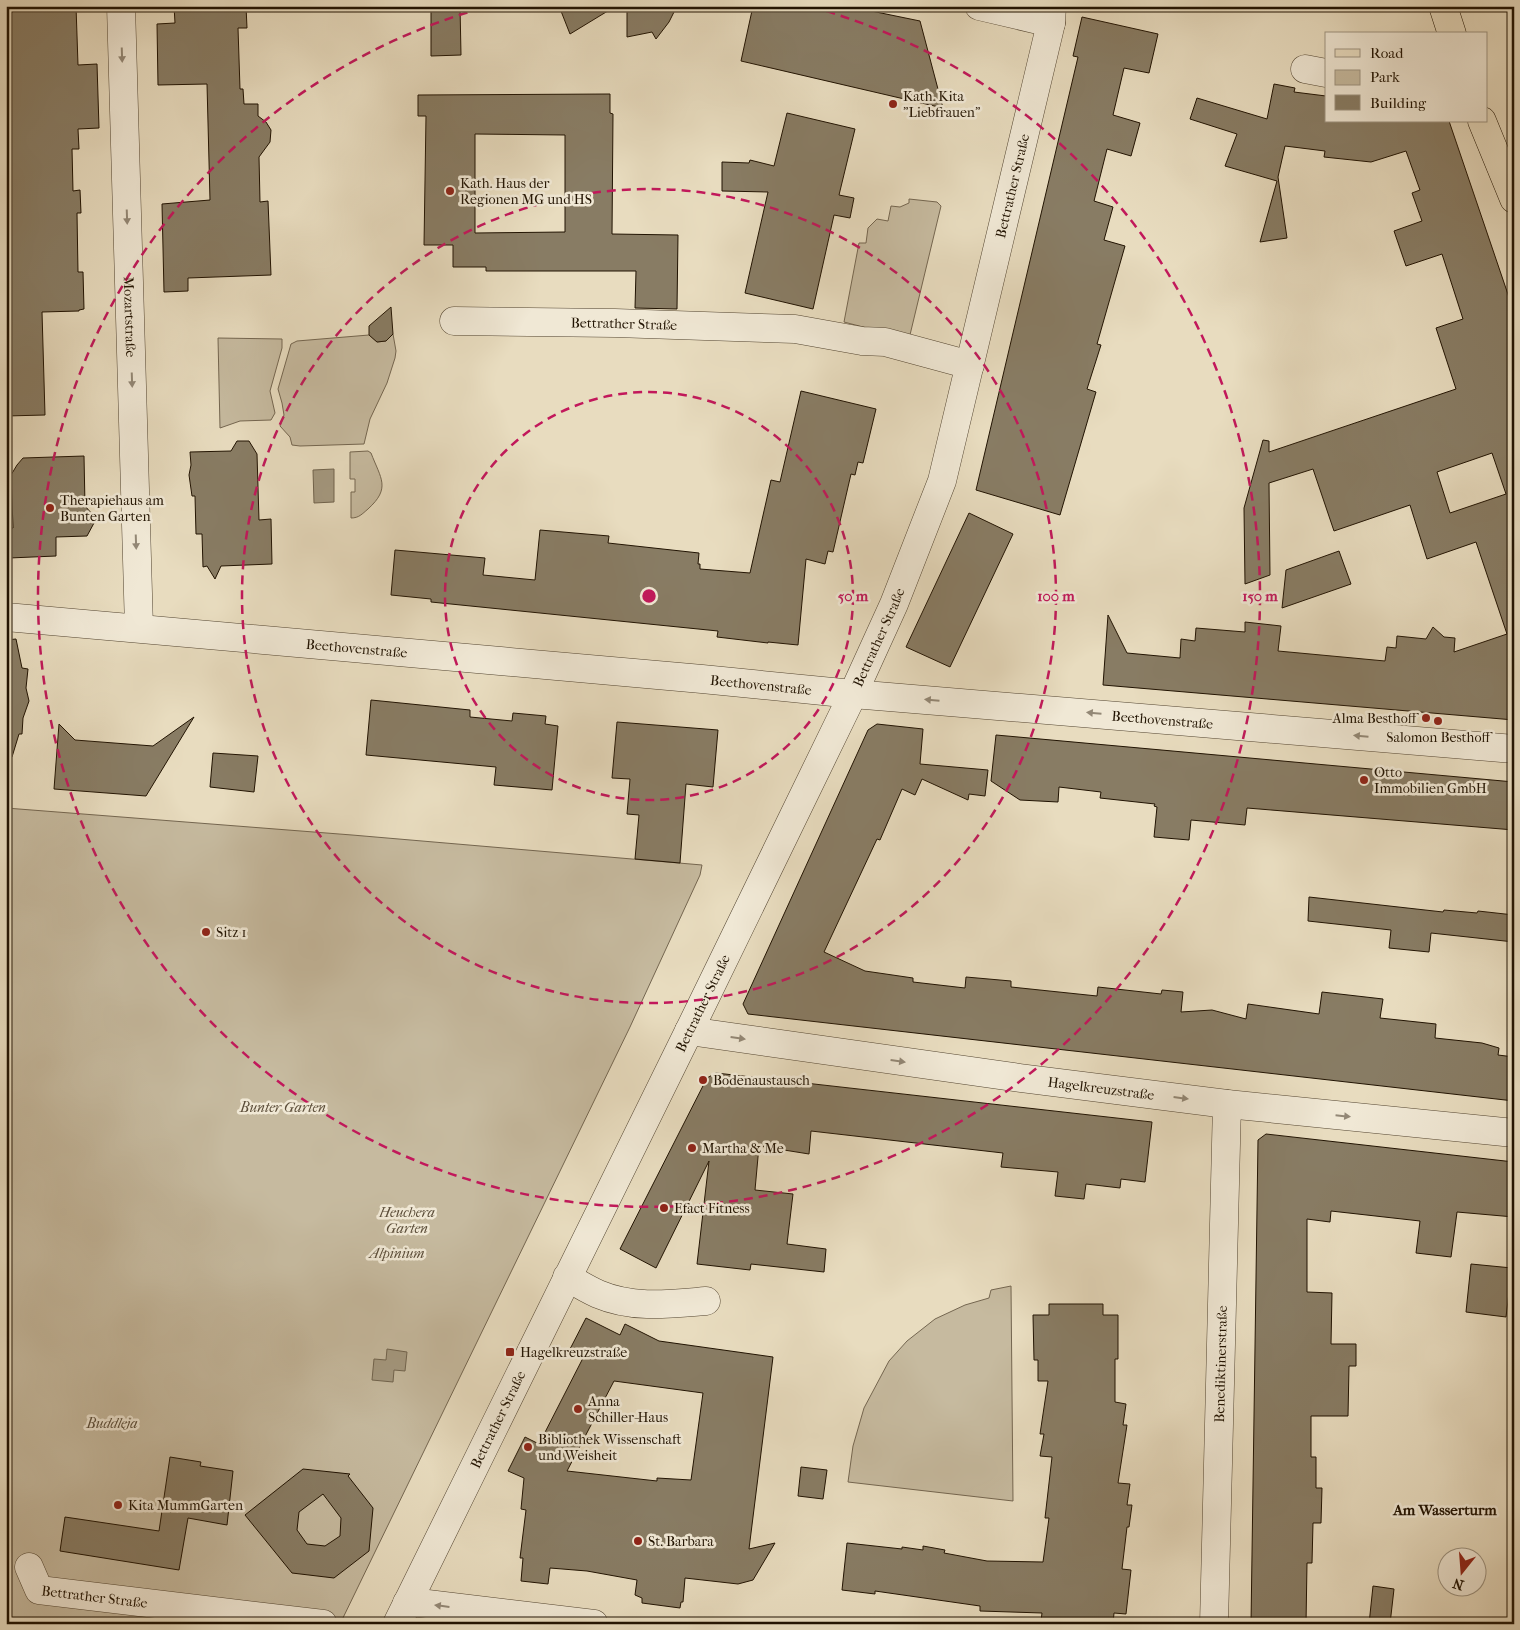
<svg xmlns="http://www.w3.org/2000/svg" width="1520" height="1630" viewBox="0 0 1520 1630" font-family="'IM FELL French Canon',serif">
<rect width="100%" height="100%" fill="#e8dcbf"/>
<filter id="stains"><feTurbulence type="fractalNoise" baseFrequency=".004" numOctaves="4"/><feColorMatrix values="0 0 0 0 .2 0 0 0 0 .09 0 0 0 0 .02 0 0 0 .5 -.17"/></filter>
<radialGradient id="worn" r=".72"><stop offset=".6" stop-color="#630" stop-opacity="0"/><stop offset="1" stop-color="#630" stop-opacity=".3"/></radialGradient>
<!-- green -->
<path fill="#c6ba9f" stroke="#746650" d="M 909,199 L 937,202 L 941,206 L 909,339 L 844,322 L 859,243 L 866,243 L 868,228 L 877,219 L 888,221 L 891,206 L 900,207 L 909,203 Z
M 393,334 L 396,351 L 395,358 L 387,383 L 370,419 L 364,444 L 300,446 L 292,445 L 290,437 L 280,426 L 284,415 L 282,403 L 278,389 L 291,344 L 297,341 L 369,335 L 377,342 L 386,341 Z
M 218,338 L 282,339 L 282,348 L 270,391 L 275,413 L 271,420 L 240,421 L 220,428 Z
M 368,451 L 371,453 C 381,479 391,488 368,509 C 362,514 359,518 351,518 L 351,492 L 355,492 L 355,479 L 350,479 L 350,452 Z
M 6,808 L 352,835 L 702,865 L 700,875 L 630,1027 L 340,1624 L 6,1624 Z
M 1011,1286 L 1013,1501 L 848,1482 L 853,1446 L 864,1408 L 889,1361 L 907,1341 L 935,1319 L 965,1305 L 989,1298 L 991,1290 Z"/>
<!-- water -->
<path fill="#a4987f" stroke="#70634d" d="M 334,469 L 334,502 L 314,503 L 313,470 Z
M 387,1349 L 407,1352 L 405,1371 L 394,1370 L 393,1382 L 372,1380 L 374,1359 L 386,1360 Z"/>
<!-- building -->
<path fill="#887c64" stroke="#211302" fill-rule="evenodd" d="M 6,6 L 76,6 L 78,65 L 97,64 L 99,128 L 78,129 L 79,149 L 72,149 L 73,191 L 80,190 L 81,213 L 77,213 L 78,272 L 83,272 L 84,309 L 79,310 L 79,311 L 42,312 L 45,415 L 6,416 Z
M 174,6 L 246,6 L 247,28 L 238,28 L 240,89 L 243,89 L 244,104 L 258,104 L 258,116 L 266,122 L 271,130 L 270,142 L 259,157 L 260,202 L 268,201 L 271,275 L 188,278 L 188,291 L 164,292 L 162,204 L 210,200 L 207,84 L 158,85 L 157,24 L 175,23 Z
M 431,6 L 460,6 L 461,55 L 431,56 Z
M 559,6 L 616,6 L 570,34 Z
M 627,6 L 677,6 L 669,22 L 656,39 L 652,32 L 627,37 Z
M 753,6 L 847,6 L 920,21 L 943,108 L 741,61 Z
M 1082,17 L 1158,34 L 1149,73 L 1124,68 L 1113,115 L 1140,123 L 1131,156 L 1107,149 L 1094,201 L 1113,207 L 1104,240 L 1125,246 L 1097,344 L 1101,345 L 1087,389 L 1096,392 L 1060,515 L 976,490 L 1078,57 L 1073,56 Z
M 1274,84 L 1295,88 L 1294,92 L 1326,96 L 1326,121 L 1449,121 L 1514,312 L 1514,720 L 1103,685 L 1108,615 L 1127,653 L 1180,658 L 1181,639 L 1195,641 L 1196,628 L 1245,632 L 1245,622 L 1281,626 L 1278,651 L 1385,661 L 1387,647 L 1396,648 L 1397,636 L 1426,639 L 1433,627 L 1444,637 L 1455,638 L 1454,652 L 1507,634 L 1476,542 L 1427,559 L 1410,505 L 1334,531 L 1313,469 L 1269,483 L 1270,575 L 1245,584 L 1244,508 L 1263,440 L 1269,441 L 1269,452 L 1456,389 L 1436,328 L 1463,319 L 1442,254 L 1406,266 L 1394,231 L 1422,221 L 1412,193 L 1420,190 L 1406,151 L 1371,162 L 1324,157 L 1325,151 L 1285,146 L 1278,177 L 1287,238 L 1260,242 L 1277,181 L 1225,166 L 1237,134 L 1190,119 L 1197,98 L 1267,119 ZM 1492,453 L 1506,494 L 1450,513 L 1437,472 Z
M 610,94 L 610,113 L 613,114 L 612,234 L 678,235 L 677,309 L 635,308 L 636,271 L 486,271 L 486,267 L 453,267 L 453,245 L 424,245 L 426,116 L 418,116 L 418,95 ZM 475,134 L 565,135 L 565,232 L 475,233 Z
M 787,113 L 855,129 L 839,195 L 854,198 L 850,218 L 834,215 L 813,309 L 745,293 L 768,192 L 722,191 L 722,162 L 749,163 L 750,160 L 774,166 Z
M 391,307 L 393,334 L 386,341 L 377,342 L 369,335 L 369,326 Z
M 801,391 L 876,409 L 863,463 L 858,462 L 855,475 L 851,474 L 833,552 L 828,551 L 825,564 L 806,559 L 798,645 L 768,642 L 768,643 L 717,637 L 718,631 L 431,602 L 431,599 L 391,595 L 395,550 L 485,558 L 483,575 L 535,580 L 540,530 L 609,536 L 608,543 L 699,553 L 698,564 L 700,564 L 700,569 L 750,573 L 771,480 L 780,482 Z
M 237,441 L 249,441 L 257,454 L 259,520 L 271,519 L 272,564 L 221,566 L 215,579 L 207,566 L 203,567 L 202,534 L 196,534 L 195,496 L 192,496 L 189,475 L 191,465 L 190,452 L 231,451 Z
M 84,456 L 85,506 L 93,515 L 94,523 L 87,536 L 56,537 L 56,556 L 9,558 L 8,528 L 13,528 L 11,475 L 17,465 L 23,458 Z
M 969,513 L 1013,534 L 950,667 L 906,647 Z
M 1339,551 L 1351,584 L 1282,608 L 1286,570 Z
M 16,639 L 22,668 L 28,669 L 26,688 L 29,701 L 23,718 L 22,734 L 19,734 L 12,757 L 6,756 L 6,640 Z
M 371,700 L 470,710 L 470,717 L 512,721 L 513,713 L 546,716 L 545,724 L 558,726 L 552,790 L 494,785 L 496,767 L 366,755 Z
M 194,717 L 146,796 L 54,789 L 59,724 L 75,740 L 153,746 Z
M 617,722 L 718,730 L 713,787 L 686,784 L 680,863 L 635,859 L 639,815 L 627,814 L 630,779 L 612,778 Z
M 877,724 L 923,729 L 920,764 L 988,770 L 985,796 L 969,794 L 968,800 L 922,779 L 915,795 L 902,789 L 880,840 L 877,839 L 824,952 L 865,971 L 913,978 L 913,982 L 965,988 L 966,977 L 1011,981 L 1011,987 L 1097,996 L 1098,987 L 1161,994 L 1162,990 L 1183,992 L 1181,1012 L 1212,1010 L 1246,1019 L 1248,1004 L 1319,1014 L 1322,992 L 1383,999 L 1380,1018 L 1436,1024 L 1435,1038 L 1482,1043 L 1499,1048 L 1498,1055 L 1514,1057 L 1514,1101 L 748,1014 L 743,1004 L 868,730 Z
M 996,735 L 1514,782 L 1514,830 L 1247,808 L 1245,825 L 1191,820 L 1189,840 L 1154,837 L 1157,807 L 1154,806 L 1155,804 L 1100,798 L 1101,792 L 1059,787 L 1058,802 L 1020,800 L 991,781 Z
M 213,753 L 258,756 L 254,792 L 210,787 Z
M 1309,897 L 1443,912 L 1444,910 L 1477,913 L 1478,911 L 1514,915 L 1514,942 L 1431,933 L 1429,952 L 1389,948 L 1391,930 L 1308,921 Z
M 716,1073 L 1152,1122 L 1145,1182 L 1121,1179 L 1120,1188 L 1086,1184 L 1084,1199 L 1055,1196 L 1058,1172 L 1001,1167 L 1003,1153 L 811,1131 L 809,1154 L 759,1146 L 755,1190 L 793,1194 L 787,1244 L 826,1249 L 824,1272 L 751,1264 L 750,1270 L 697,1264 L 709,1161 L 656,1268 L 620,1249 L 707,1078 Z
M 1266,1134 L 1514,1162 L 1514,1217 L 1457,1212 L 1451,1257 L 1416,1253 L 1420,1221 L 1331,1211 L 1330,1222 L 1307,1219 L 1307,1292 L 1332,1293 L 1331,1344 L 1356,1344 L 1356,1366 L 1349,1366 L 1348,1416 L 1311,1416 L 1311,1457 L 1316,1457 L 1316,1488 L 1322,1488 L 1321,1523 L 1313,1523 L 1312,1563 L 1307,1563 L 1306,1624 L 1251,1624 L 1258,1140 Z
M 1471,1264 L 1512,1268 L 1506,1317 L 1466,1312 Z
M 1049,1304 L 1103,1304 L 1103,1315 L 1118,1315 L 1118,1359 L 1115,1359 L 1115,1402 L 1126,1404 L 1123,1425 L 1127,1425 L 1118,1483 L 1130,1484 L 1127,1505 L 1132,1505 L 1129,1527 L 1127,1527 L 1122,1569 L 1131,1570 L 1126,1614 L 1114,1613 L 1113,1624 L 1061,1624 L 1041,1621 L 1042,1613 L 980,1611 L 980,1606 L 875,1591 L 875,1594 L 842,1590 L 847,1543 L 902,1549 L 902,1547 L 923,1550 L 923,1546 L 945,1550 L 944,1553 L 987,1561 L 1043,1562 L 1049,1518 L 1045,1518 L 1052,1457 L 1040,1456 L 1044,1434 L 1040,1434 L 1048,1381 L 1038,1381 L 1038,1360 L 1034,1360 L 1033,1315 L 1049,1315 Z
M 586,1318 L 620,1335 L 625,1324 L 659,1341 L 773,1357 L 749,1549 L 775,1543 L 753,1580 L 738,1584 L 685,1578 L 683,1602 L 681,1602 L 680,1608 L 642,1603 L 642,1598 L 635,1595 L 637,1580 L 587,1571 L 550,1568 L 548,1584 L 521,1581 L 523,1558 L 520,1558 L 526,1510 L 521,1509 L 524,1478 L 508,1471 L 525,1437 L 539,1444 L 583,1358 L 569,1351 ZM 614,1381 L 703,1393 L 691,1480 L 657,1478 L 657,1481 L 567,1471 Z
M 170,1457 L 201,1462 L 200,1466 L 233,1471 L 227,1525 L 188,1518 L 179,1570 L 60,1551 L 65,1517 L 159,1531 Z
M 801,1467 L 827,1470 L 823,1499 L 798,1496 Z
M 303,1469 L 350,1474 L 348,1476 L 373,1508 L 369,1551 L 334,1578 L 292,1573 L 245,1515 ZM 323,1494 L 341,1518 L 340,1536 L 325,1546 L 307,1544 L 297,1530 L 299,1512 Z
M 1373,1586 L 1394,1589 L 1390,1624 L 1369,1624 Z"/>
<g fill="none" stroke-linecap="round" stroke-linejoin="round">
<!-- minor casing -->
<g stroke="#534531" stroke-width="29">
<g id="minor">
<path id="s1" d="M 121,6 L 139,628"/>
<path d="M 979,6 L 1051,23"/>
<path d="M 1305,69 L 1326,73"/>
<path id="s2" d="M 454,321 L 615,323 L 795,329 L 862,341 L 885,342 L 970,365"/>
<path id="s3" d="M 6,617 L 702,679 L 853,694 L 1514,749"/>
<path id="s4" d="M 689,1031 L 1020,1078 L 1227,1104 L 1514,1133"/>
<path d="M 567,1277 C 577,1283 587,1289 598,1294 C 633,1309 670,1304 706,1301"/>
<path id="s5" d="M 29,1567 L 39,1590 L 323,1624"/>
<path d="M 407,1603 L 419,1603 L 594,1624"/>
<path id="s6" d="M 397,1624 L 689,1031 L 853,694 L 894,604 L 942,481 L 1051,23 L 1052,6"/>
<path id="s7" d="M 1214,1624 L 1227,1104"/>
</g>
</g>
<!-- major casing -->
<g stroke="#211302" stroke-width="29">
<path id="major" d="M 1443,6 L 1452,34
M 1482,121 L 1514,199"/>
</g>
<!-- minor -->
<use href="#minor" stroke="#f0e8d5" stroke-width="28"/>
<!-- major -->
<use href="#major" stroke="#e8dcbf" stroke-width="28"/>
</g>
<!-- one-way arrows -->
<defs><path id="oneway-solid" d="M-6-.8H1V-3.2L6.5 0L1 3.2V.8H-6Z" transform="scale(1.25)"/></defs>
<g fill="#938876">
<use href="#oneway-solid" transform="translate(122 55) rotate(88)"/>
<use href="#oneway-solid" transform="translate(127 217) rotate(88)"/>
<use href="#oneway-solid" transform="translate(132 380) rotate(88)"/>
<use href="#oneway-solid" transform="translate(136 542) rotate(88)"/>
<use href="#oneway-solid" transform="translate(932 700) rotate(-175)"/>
<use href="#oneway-solid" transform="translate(1094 713) rotate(-175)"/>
<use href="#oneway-solid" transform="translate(1361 736) rotate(-175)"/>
<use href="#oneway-solid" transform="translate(738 1038) rotate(8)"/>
<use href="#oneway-solid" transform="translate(898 1061) rotate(8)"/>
<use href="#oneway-solid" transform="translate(1181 1098) rotate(7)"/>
<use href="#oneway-solid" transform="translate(1343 1116) rotate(6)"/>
<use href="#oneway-solid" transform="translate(442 1606) rotate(-173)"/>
</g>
<!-- distance rings -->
<g fill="none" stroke="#c2185b" stroke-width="2.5" stroke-dasharray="9 6">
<circle cx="649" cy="596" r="204"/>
<circle cx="649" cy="596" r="407"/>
<path d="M812 7A611 611 0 1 1 486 7"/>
</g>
<!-- markers -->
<g fill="#8f2418" stroke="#f0e8d5" stroke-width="2">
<circle cx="893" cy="104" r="5"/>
<circle cx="450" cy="191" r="5"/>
<circle cx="50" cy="508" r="5"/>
<circle cx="1426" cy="718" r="5"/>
<circle cx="1438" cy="721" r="5"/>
<circle cx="1364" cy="780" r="5"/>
<circle cx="206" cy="932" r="5"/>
<circle cx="703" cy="1080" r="5"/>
<circle cx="692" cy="1148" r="5"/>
<circle cx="664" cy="1208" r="5"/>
<rect x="505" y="1347" width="10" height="10" rx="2.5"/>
<circle cx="578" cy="1409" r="5"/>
<circle cx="528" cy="1447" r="5"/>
<circle cx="118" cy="1505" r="5"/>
<circle cx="638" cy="1541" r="5"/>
</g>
<g text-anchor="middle" stroke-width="5" stroke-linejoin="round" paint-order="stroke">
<!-- poi labels -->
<g font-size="14" fill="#211302" stroke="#f0e8d5" text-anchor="start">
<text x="903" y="101">Kath. Kita<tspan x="903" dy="16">"Liebfrauen"</tspan></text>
<text x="460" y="188">Kath. Haus der<tspan x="460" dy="16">Regionen MG und HS</tspan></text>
<text x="60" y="505">Therapiehaus am<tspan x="60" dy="16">Bunten Garten</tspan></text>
<text x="1416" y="723" text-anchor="end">Alma Besthoff</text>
<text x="1438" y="742" text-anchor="middle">Salomon Besthoff</text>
<text x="1374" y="777">Otto<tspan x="1374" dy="16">Immobilien GmbH</tspan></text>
<text x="216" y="937">Sitz 1</text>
<text x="713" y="1085">Bodenaustausch</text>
<text x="702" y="1153">Martha &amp; Me</text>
<text x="674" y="1213">Efact Fitness</text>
<text x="520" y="1357">Hagelkreuzstraße</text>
<text x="588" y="1406">Anna<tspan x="588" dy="16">Schiller-Haus</tspan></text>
<text x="538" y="1444">Bibliothek Wissenschaft<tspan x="538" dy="16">und Weisheit</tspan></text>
<text x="128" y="1510">Kita MummGarten</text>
<text x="648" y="1546">St. Barbara</text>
</g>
<!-- street labels -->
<g font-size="14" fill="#211302" stroke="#f0e8d5">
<text dy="5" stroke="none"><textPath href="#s6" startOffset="1570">Bettrather Straße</textPath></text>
<text dy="5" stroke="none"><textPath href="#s1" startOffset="311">Mozartstraße</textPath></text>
<text dy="5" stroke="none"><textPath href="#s2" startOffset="170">Bettrather Straße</textPath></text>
<text dy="5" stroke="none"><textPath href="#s6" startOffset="1098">Bettrather Straße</textPath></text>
<text dy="5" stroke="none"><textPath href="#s3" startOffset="352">Beethovenstraße</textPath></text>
<text dy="5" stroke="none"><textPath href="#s3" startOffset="758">Beethovenstraße</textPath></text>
<text dy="5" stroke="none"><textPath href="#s3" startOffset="1161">Beethovenstraße</textPath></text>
<text dy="5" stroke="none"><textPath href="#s6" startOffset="692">Bettrather Straße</textPath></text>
<text dy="5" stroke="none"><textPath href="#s4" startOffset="416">Hagelkreuzstraße</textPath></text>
<text dy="5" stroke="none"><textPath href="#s7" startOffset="260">Benediktinerstraße</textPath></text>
<text dy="5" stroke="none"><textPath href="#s6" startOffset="228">Bettrather Straße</textPath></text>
<text dy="5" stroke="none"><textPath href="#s5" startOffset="81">Bettrather Straße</textPath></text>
</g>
<!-- park labels -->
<g font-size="14" font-style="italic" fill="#5b4d39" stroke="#f0e8d5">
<text x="283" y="1112">Bunter Garten</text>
<text x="407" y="1217">Heuchera<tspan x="407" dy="16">Garten</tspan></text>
<text x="397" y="1258">Alpinium</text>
<text x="112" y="1428">Buddleja</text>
</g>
<!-- neighbourhood labels -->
<g font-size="15" font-weight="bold" fill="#211302" stroke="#f0e8d5">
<text x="1445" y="1515">Am Wasserturm</text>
</g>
</g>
<circle cx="649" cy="596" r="8" fill="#c2185b" stroke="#f0e8d5" stroke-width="2.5"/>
<g font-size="15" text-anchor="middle" font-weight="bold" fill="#c2185b" stroke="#f0e8d5" stroke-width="5" stroke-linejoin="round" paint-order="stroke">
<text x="853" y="601">50 m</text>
<text x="1056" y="601">100 m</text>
<text x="1260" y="601">150 m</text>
</g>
<!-- margin -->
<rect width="1520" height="1630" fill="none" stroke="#e8dcbf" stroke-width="25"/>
<rect x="8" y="8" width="1505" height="1615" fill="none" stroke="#211302" stroke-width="2.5"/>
<rect x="12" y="12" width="1495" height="1605" fill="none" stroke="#211302"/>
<!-- legend -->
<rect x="1325" y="32" width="162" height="90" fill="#f0e8d5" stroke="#9d9381"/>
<rect x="1335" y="49" width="25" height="8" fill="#e8dcbf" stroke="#9d9381"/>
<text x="1370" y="58" font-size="15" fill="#211302">Road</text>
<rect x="1335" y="70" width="25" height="15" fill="#c6ba9f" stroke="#9d9381"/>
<text x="1370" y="82" font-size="15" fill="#211302">Park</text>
<rect x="1335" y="95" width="25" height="15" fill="#887c64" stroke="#9d9381"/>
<text x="1370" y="108" font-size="15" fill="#211302">Building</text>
<!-- north arrow -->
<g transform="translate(1462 1572) rotate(197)"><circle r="24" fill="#f0e8d5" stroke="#9d9381"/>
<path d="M0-4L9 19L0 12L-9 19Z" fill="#8f2418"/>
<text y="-8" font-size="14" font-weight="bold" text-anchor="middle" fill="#211302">N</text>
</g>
<rect width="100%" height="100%" filter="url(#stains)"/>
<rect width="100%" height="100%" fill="url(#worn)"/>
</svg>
